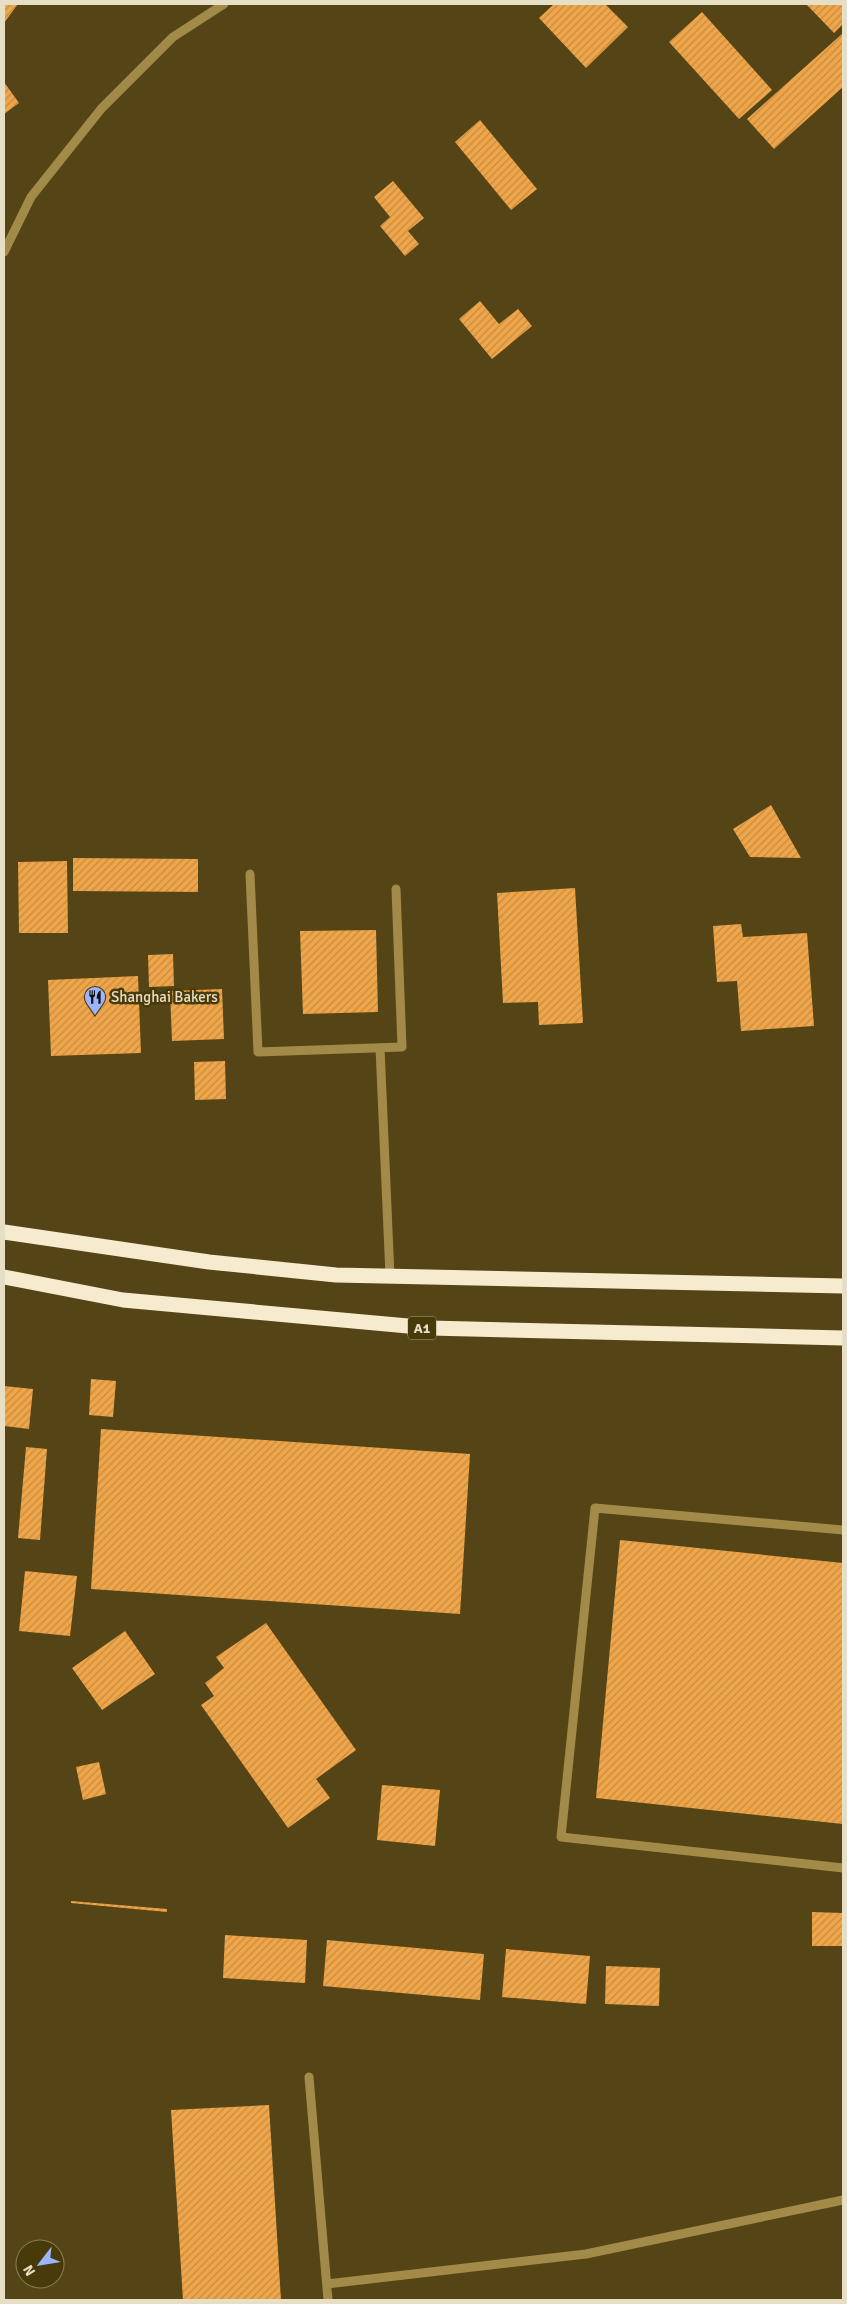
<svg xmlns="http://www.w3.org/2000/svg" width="847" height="2304" viewBox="0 0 847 2304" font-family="Signika,sans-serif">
<defs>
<pattern id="building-hatch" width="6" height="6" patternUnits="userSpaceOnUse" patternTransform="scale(1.25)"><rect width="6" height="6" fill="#efa548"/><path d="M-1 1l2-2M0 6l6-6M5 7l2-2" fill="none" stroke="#c48c45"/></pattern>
</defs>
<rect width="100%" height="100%" fill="#544416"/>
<!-- building -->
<path fill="url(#building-hatch)" d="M 4,4 L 18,4 L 4,23 Z
M 554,4 L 605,4 L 628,27 L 586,68 L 539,18 Z
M 806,4 L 843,4 L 843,24 L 834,33 Z
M 702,12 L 772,90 L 739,119 L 669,42 Z
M 843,33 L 843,87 L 774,149 L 747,119 Z
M 4,82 L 19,103 L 4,114 Z
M 480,120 L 537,189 L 511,210 L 455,142 Z
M 393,181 L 424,218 L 408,231 L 419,244 L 405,256 L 380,226 L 390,217 L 374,197 Z
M 480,301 L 499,324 L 518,309 L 532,326 L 492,359 L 459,319 Z
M 771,805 L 801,858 L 750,857 L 733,829 Z
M 73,858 L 198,859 L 198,892 L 73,891 Z
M 67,861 L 68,933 L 19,933 L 18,862 Z
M 575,888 L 583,1023 L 539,1025 L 538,1002 L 503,1003 L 497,893 Z
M 741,924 L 743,937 L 807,933 L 814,1026 L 741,1031 L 737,981 L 717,982 L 713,926 Z
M 376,930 L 378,1012 L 303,1014 L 300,931 Z
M 173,954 L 174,986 L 149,987 L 148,955 Z
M 138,976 L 141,1053 L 51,1056 L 48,980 Z
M 222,989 L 224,1039 L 172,1041 L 170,991 Z
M 225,1061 L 226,1099 L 195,1100 L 194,1062 Z
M 91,1379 L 116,1381 L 113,1417 L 89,1415 Z
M 4,1386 L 33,1389 L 29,1429 L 4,1426 Z
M 101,1429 L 470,1454 L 460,1614 L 91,1589 Z
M 26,1447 L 47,1449 L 40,1540 L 18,1538 Z
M 620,1540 L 843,1563 L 843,1824 L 596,1798 Z
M 25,1571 L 77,1576 L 70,1636 L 19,1631 Z
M 266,1623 L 356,1750 L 316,1779 L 330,1798 L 288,1828 L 201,1705 L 214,1696 L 205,1683 L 224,1668 L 216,1657 Z
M 125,1631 L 155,1674 L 102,1710 L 72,1668 Z
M 99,1762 L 106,1794 L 83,1800 L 76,1767 Z
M 382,1785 L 440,1790 L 435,1846 L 377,1840 Z
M 71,1901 L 167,1909 L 167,1912 L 71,1903 Z
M 812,1912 L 843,1913 L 843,1946 L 812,1946 Z
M 225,1935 L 307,1940 L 305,1983 L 223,1978 Z
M 327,1940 L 484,1954 L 480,2000 L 323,1986 Z
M 506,1949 L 590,1956 L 586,2004 L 502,1997 Z
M 606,1966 L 660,1968 L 659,2006 L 605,2004 Z
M 269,2105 L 281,2300 L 183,2300 L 171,2110 Z"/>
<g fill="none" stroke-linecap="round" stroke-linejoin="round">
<!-- minor -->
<path stroke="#a28a49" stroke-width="9" d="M 4,252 L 31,197 L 101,109 L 173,37 L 224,4
M 250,874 L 258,1052 L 402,1047 L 396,889
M 380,1048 L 390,1276
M 843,1530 L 595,1508 L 561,1837 L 843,1868
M 309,2077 L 328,2300
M 327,2284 L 586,2254 L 843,2200"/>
<!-- highway -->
<path stroke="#f6ebce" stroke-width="15" d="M 4,1232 L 209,1262 L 336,1275 L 843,1286
M 4,1277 L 123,1300 L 430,1328 L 843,1338"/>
</g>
<!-- icons -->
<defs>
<g id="restaurant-pin" transform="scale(1.125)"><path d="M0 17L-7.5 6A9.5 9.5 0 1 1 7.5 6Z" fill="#9bb4fd" stroke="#493a09"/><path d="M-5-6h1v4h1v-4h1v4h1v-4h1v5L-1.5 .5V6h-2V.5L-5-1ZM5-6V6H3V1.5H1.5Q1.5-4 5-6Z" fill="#111"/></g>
</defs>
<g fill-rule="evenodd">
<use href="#restaurant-pin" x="95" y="997"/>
</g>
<g text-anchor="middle" stroke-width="5" stroke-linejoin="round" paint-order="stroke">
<!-- shield labels -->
<rect fill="#493a09" stroke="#b8ad8d" stroke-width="1" x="408" y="1316.5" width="28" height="23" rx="4"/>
<g font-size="14" font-weight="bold" fill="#e7dec6">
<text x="422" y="1333">A1</text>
</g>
<!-- poi labels -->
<g font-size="15" fill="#e7dec6" stroke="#493a09" text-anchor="start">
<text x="111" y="1002">Shanghai Bakers</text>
</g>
</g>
<!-- border -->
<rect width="847" height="2304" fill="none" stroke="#e7dec6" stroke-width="10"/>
<!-- north arrow -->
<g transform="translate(40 2264) rotate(239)"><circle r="24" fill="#493a09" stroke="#887c55"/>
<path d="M0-4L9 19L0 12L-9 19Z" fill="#9bb4fd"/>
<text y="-8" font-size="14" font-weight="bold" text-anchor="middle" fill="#e7dec6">N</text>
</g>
</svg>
